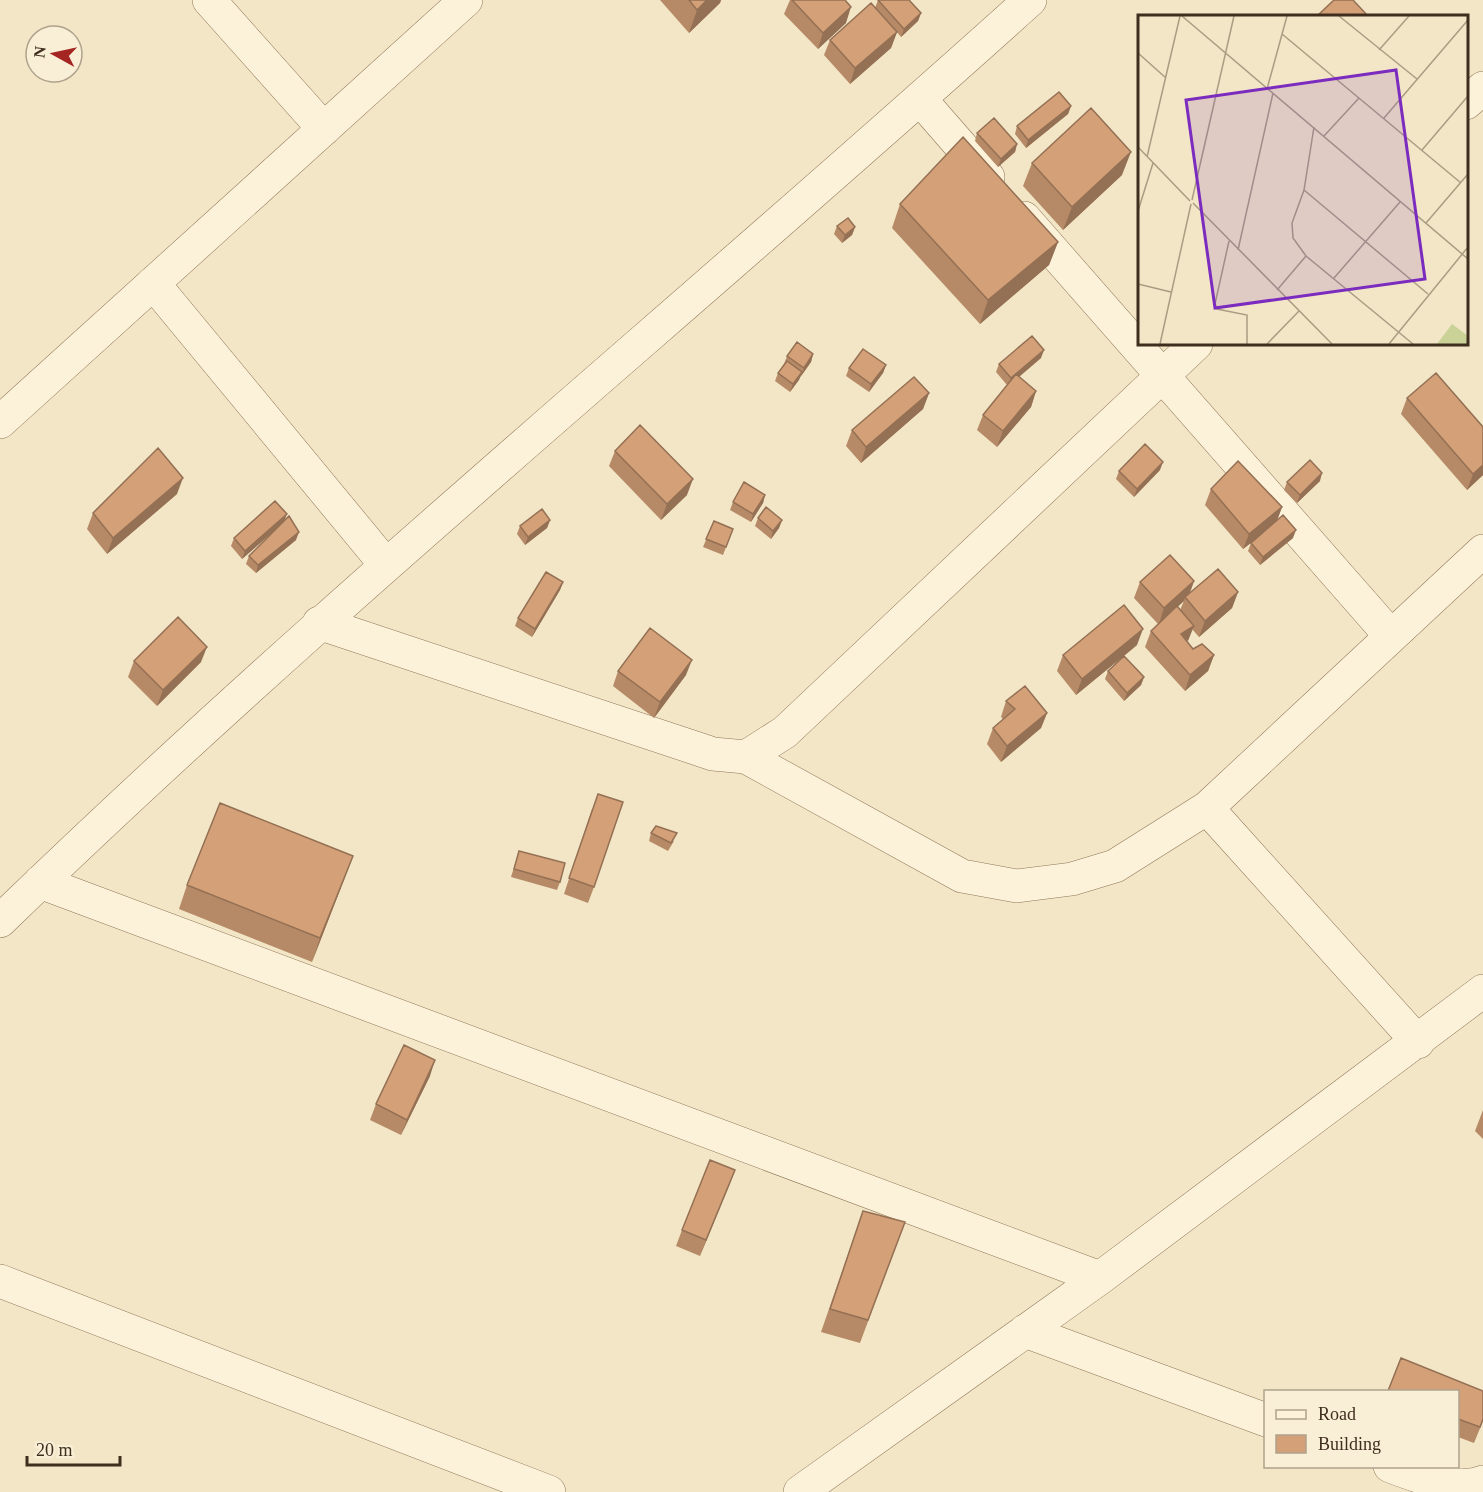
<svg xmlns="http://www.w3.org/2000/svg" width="1483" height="1492" viewBox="0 0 1483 1492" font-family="Georgia,serif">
<rect width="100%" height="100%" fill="#f2e6c6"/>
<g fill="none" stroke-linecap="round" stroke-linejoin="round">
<!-- minor casing -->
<g stroke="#907759" stroke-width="34">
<path id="minor" d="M 209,0 L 324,129
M 920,99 L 988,177
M 1466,103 L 1483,88
M 1024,218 L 1390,635
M 153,283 L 386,565
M 0,422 L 466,0
M 319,623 L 713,754 L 746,757 L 962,876 L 1017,886 L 1072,879 L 1115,866 L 1207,808 L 1483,551
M 746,757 L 785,732 L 1196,344
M 1207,808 L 1418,1042
M 40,882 L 1100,1278
M 0,921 C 331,600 688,309 1030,0
M 0,1281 L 549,1492
M 1025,1331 L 1266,1420
M 1390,1466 C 1416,1476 1459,1492 1483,1482
M 800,1492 L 1100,1278 L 1483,991"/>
</g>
<!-- minor -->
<use href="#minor" stroke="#fcf2da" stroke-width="33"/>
</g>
<!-- wall -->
<path fill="#b68a67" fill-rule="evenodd" d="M 660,0 L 721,0 L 720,3 L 689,33 Z
M 790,0 L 845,0 L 846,23 L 818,49 L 784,14 Z
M 878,0 L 921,13 L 918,21 L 901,37 L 891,25 L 897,32 L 891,48 L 850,84 L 824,55 L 830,40 L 875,8 Z
M 1071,106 L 1068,114 L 1026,148 L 1015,134 L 1017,126 Z
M 977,133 L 1017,144 L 1015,152 L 998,167 L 975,141 Z
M 1032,163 L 1122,175 L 1063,230 L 1023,186 Z
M 900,204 L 1058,242 L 1049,265 L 980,324 L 892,228 Z
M 837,226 L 855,227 L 852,235 L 842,243 L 834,234 Z
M 813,354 L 811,362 L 790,392 L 775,381 L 778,373 L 784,364 L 787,356 Z
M 1041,358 L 1019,377 L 1036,391 L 1031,407 L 997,447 L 977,430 L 983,415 L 1007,385 L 996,372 L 999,364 Z
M 886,365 L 883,373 L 869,392 L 846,376 L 849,368 Z
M 929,393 L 923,409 L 861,463 L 846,446 L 852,430 Z
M 1407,398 L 1483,475 L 1467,490 L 1401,414 Z
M 615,451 L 687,495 L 661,520 L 609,466 Z
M 1160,470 L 1134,497 L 1116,479 L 1119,471 Z
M 1320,481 L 1297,503 L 1284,490 L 1287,482 Z
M 1211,489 L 1282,507 L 1277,521 L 1293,538 L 1260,565 L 1248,551 L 1251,543 L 1243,549 L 1205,505 Z
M 177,494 L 107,554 L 87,529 L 93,513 Z
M 765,495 L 763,503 L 751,522 L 730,510 L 733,502 Z
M 758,518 L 782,520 L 779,528 L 771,539 L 755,526 Z
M 285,520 L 296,540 L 256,573 L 246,564 L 249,556 L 274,531 L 242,559 L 231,546 L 234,538 Z
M 550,520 L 547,528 L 525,545 L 517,534 L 520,526 Z
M 714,521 L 733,529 L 723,555 L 703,547 Z
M 1194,581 L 1190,593 L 1238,592 L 1232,608 L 1199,637 L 1192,629 L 1187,642 L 1193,649 L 1214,655 L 1208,671 L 1185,691 L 1145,647 L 1151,631 L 1158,624 L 1134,598 L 1140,582 ZM 1184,601 L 1180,610 L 1177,607 Z
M 563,582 L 560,590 L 532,637 L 515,626 L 518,618 Z
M 1137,645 L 1124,656 L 1144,677 L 1141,685 L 1124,701 L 1105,679 L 1108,671 L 1121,658 L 1076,695 L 1057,671 L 1063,655 Z
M 134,661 L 201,662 L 157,706 L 128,677 Z
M 618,671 L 686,675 L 654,718 L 613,686 Z
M 1006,701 L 1047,713 L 1041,728 L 1001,762 L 987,744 L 993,728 L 1003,719 L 1001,717 Z
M 592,809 L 594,887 L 588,903 L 564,894 Z
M 651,833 L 674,841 L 668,851 L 649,841 Z
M 519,851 L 560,882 L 557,890 L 511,877 Z
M 353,856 L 312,962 L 179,909 L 187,885 Z
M 430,1076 L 401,1135 L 370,1120 L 376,1104 Z
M 1483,1110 L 1483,1139 L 1475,1131 Z
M 735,1170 L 700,1256 L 676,1246 L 682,1230 Z
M 863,1211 L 905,1222 L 860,1343 L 821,1332 Z
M 1401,1358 L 1483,1391 L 1483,1421 L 1474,1443 L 1458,1437 L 1458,1392 L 1388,1392 Z"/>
<!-- shaded-wall -->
<path fill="#947054" d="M 707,0 L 721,0 L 720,3 L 689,33 L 697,10 Z
M 851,7 L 846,23 L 818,49 L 823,33 Z
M 921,13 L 918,21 L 901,37 L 904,29 Z
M 897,32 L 891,48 L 850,84 L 855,68 Z
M 1071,106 L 1068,114 L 1026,148 L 1028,140 Z
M 1017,144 L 1015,152 L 998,167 L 1001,159 Z
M 1131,152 L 1122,175 L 1063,230 L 1072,207 Z
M 855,227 L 852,235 L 842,243 L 845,235 Z
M 1058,242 L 1049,265 L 980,324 L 988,300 Z
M 1044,350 L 1041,358 L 1008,386 L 1011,378 Z
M 813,354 L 811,362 L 801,376 L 804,368 Z
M 886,365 L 883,373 L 869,392 L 871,384 Z
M 802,372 L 799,380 L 790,392 L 793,384 Z
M 1036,391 L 1031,407 L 997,447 L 1003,431 Z
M 929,393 L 923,409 L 861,463 L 866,447 Z
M 1163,462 L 1160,470 L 1134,497 L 1137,489 Z
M 1483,465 L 1483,475 L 1467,490 L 1473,474 Z
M 1322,473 L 1320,481 L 1297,503 L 1300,495 Z
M 183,478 L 177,494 L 107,554 L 113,538 Z
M 693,479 L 687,495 L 661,520 L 667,504 Z
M 765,495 L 763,503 L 751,522 L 753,514 Z
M 1282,507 L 1276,523 L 1243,549 L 1249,534 Z
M 287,514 L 284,522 L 242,559 L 245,551 Z
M 550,520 L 547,528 L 525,545 L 528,537 Z
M 782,520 L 779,528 L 771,539 L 773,531 Z
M 1296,530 L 1293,538 L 1260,565 L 1263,557 Z
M 299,532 L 296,540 L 256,573 L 258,565 Z
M 1194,581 L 1188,597 L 1185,597 L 1184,601 L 1159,624 L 1164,608 Z
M 563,582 L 560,590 L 532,637 L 535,629 Z
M 1238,592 L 1232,608 L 1199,637 L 1205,621 Z
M 1194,626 L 1188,641 L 1181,634 Z
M 1143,629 L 1137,645 L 1076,695 L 1082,679 Z
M 207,647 L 201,662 L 157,706 L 163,690 Z
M 1214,655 L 1208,671 L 1185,691 L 1190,675 Z
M 692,660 L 686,675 L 654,718 L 660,702 Z
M 1144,677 L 1141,685 L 1124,701 L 1127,693 Z
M 1047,713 L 1041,728 L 1001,762 L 1007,746 Z
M 353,856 L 344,880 L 312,962 L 320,938 Z
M 435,1060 L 430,1076 L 401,1135 L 407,1120 Z
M 735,1170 L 729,1186 L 700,1256 L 706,1240 Z"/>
<!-- building -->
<path fill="#d4a078" stroke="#947054" stroke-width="1.5" d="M 689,0 L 707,0 L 697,10 Z
M 792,0 L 845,0 L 851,7 L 823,33 Z
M 878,0 L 909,0 L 921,13 L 904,29 Z
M 1334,0 L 1353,0 L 1368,16 L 1317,16 Z
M 871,3 L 897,32 L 855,68 L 830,40 Z
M 1059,92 L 1071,106 L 1028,140 L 1017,126 Z
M 1091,108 L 1131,152 L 1072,207 L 1032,163 Z
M 994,118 L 1017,144 L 1001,159 L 977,133 Z
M 963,137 L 1058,242 L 988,300 L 900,204 Z
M 848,218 L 855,227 L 845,235 L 837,226 Z
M 1032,336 L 1044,350 L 1011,378 L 999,364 Z
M 797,342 L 813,354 L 804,368 L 787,356 Z
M 863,349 L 886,365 L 871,384 L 849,368 Z
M 787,361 L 802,372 L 793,384 L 778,373 Z
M 1436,373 L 1483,427 L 1483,465 L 1473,474 L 1407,398 Z
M 1016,374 L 1036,391 L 1003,431 L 983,415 Z
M 914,377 L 929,393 L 866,447 L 852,430 Z
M 640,425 L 693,479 L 667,504 L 615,451 Z
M 1145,444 L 1163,462 L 1137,489 L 1119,471 Z
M 158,448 L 183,478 L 113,538 L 93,513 Z
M 1310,460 L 1322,473 L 1300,495 L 1287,482 Z
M 1238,461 L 1282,507 L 1249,534 L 1211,489 Z
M 744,482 L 765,495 L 753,514 L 733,502 Z
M 275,501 L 287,514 L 245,551 L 234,538 Z
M 766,507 L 782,520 L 773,531 L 758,518 Z
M 542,509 L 550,520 L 528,537 L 520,526 Z
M 1283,515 L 1296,530 L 1263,557 L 1251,543 Z
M 289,516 L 299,532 L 258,565 L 249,556 Z
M 714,521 L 733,529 L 726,547 L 706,539 Z
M 1170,555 L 1194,581 L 1164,608 L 1140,582 Z
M 1218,569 L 1238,592 L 1205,621 L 1185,597 Z
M 546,572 L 563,582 L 535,629 L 518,618 Z
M 1124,605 L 1143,629 L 1082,679 L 1063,655 Z
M 1177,606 L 1194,626 L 1181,634 L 1193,649 L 1202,644 L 1214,655 L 1190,675 L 1151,631 Z
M 178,617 L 207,647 L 163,690 L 134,661 Z
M 650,628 L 692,660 L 660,702 L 618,671 Z
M 1124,656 L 1144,677 L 1127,693 L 1108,671 Z
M 1025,686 L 1047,713 L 1007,746 L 993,728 L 1015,709 L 1006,701 Z
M 598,794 L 623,802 L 594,887 L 569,878 Z
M 220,803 L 353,856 L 320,938 L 187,885 Z
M 656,826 L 677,833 L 671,843 L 651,833 Z
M 519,851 L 565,863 L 560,882 L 514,869 Z
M 404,1045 L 435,1060 L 407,1120 L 376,1104 Z
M 710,1160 L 735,1170 L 706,1240 L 682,1230 Z
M 863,1211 L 905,1222 L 868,1320 L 830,1309 Z
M 1401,1358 L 1483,1391 L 1483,1419 L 1480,1427 L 1458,1419 L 1458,1392 L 1390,1392 L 1388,1391 Z"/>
<!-- overview -->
<g transform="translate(1138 15)">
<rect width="330" height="330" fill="#f2e6c6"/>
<path d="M 314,309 L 330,321 L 330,329 L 299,329 Z" fill="#cad298"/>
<path fill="none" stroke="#aa9c83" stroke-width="1.5" d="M 44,1 L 330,244M 201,1 L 279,64M 144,19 L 323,168M 241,35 L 271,1M 0,38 L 28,63M 129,74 L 149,1M 246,103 L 330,5M 176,112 L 166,175 L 154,208 L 155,223 L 168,241 L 275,329M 186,121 L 221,83M 0,132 L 52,186M 284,135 L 330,81M 9,142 L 42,1M 166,175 L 290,279M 54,185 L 96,1M 55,188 L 194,329M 0,196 L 15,148M 288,208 L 330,159M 91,226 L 77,289 L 79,294 L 109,300 L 109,329M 100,235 L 135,78M 196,263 L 262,187M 0,269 L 33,277M 139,275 L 168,241M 22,329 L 53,189M 129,329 L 161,296M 251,329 L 330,232"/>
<path fill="#7b2cbf" fill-opacity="0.15" stroke="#7b2cbf" stroke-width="3" d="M 258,55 L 287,264 L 77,293 L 48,85 Z"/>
<rect width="330" height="330" fill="none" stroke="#3f2e1e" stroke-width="3"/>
</g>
<!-- legend -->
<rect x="1264" y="1390" width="195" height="78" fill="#f9efd6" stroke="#afa28c" stroke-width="1.5"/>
<rect x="1276" y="1410" width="30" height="9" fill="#fcf2da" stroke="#afa28c" stroke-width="1.5"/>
<text x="1318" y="1420" font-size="18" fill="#3f2e1e">Road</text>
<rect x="1276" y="1435" width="30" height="18" fill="#d4a078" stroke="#afa28c" stroke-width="1.5"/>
<text x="1318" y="1450" font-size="18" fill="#3f2e1e">Building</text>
<!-- north arrow -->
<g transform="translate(54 54) rotate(278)"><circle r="28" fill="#f9efd6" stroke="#afa28c" stroke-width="1.5"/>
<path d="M0-4.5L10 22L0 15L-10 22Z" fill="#a52523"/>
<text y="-9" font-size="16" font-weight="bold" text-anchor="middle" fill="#3f2e1e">N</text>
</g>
<!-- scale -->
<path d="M27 1456v9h93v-9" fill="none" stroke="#3f2e1e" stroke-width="3"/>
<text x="36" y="1456" font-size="18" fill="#3f2e1e" stroke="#f9efd6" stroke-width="4.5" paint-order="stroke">20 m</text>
</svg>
